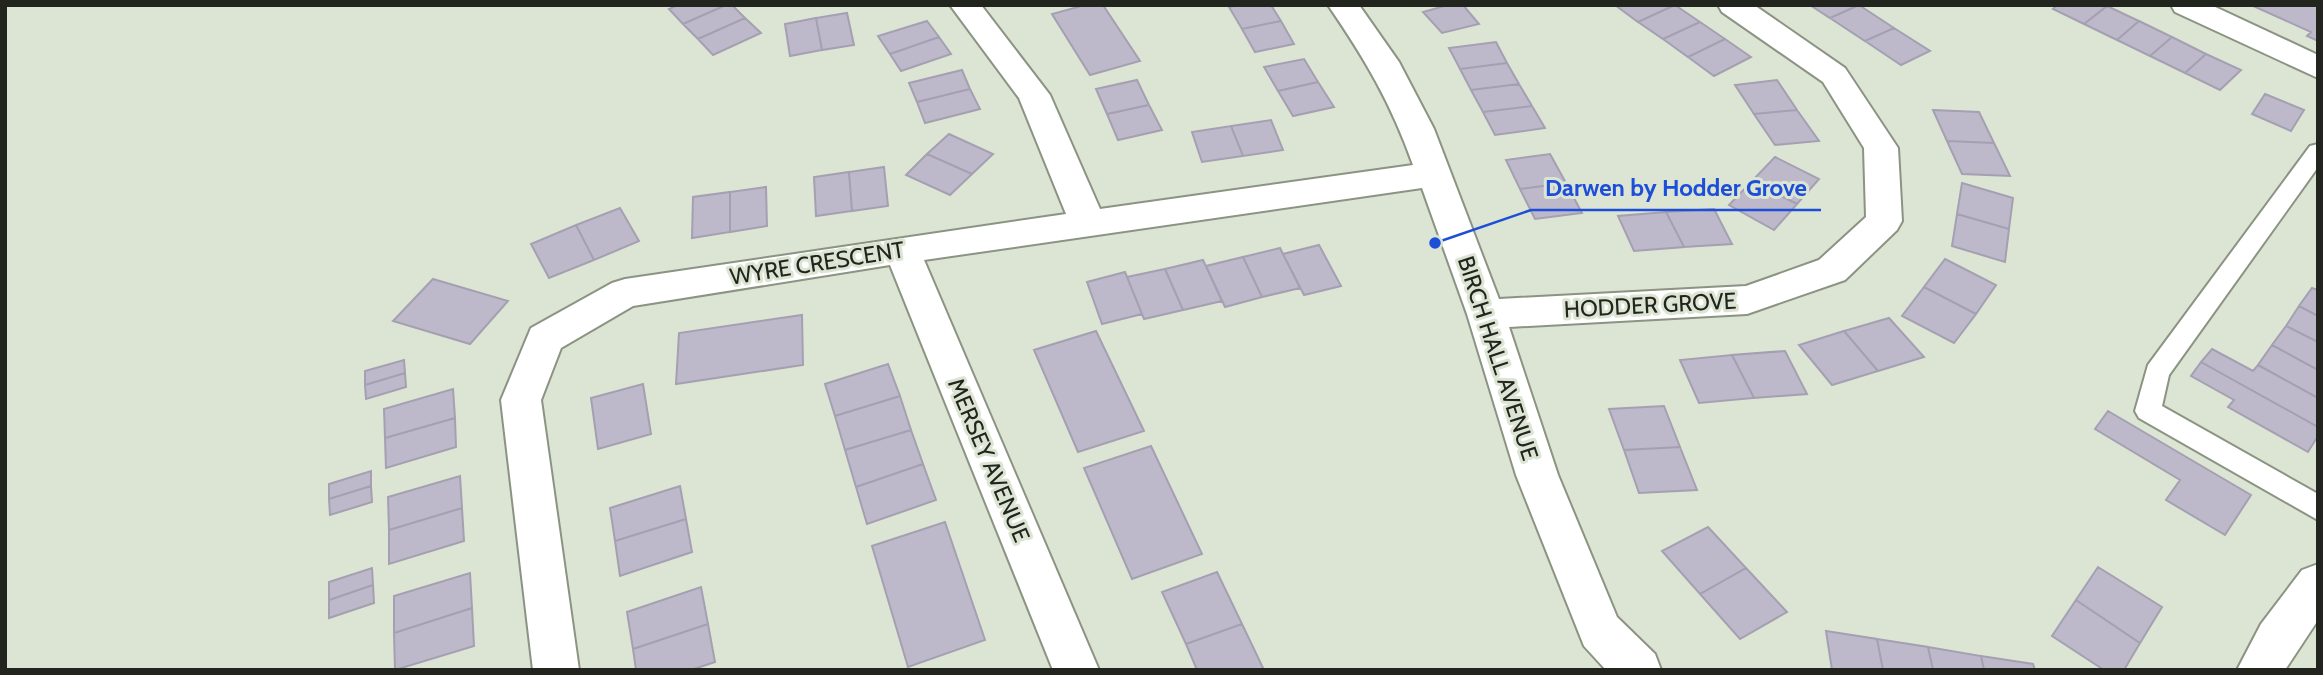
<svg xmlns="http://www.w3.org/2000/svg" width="2323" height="675" viewBox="0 0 2323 675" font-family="Cabin,sans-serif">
<rect width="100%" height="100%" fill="#dce5d3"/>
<!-- building -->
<path fill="#bdb9cb" stroke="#a4a0b2" stroke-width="2" d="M 678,5 L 726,5 L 683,24 L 669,9 Z
M 726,5 L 732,5 L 745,18 L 698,39 L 683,24 Z
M 1085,5 L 1103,5 L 1140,61 L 1090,75 L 1052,14 Z
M 1239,5 L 1271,5 L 1281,21 L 1242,29 L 1229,7 Z
M 1448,5 L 1463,5 L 1479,24 L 1442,33 L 1423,12 Z
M 1615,5 L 1675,5 L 1638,22 Z
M 1675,5 L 1700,22 L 1663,39 L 1638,22 Z
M 1810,5 L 1859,5 L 1830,18 Z
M 1859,5 L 1894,28 L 1865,41 L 1830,18 Z
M 2057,5 L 2104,5 L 2107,6 L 2084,24 L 2053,9 Z
M 2251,5 L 2318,5 L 2318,41 L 2307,36 L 2311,32 Z
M 2107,6 L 2139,21 L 2117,40 L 2084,24 Z
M 847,13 L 854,45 L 822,50 L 816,18 Z
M 745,18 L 761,33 L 713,55 L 698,39 Z
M 816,18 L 822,50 L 790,56 L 785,24 Z
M 927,21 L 939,37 L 890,54 L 878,36 Z
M 1281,21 L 1294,44 L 1255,52 L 1242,29 Z
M 2139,21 L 2172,37 L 2150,56 L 2117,40 Z
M 1700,22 L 1725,39 L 1688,57 L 1663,39 Z
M 1894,28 L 1930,51 L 1901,65 L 1865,41 Z
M 939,37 L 951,54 L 901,71 L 890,54 Z
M 2172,37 L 2206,54 L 2185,73 L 2150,56 Z
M 1725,39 L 1751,57 L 1714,76 L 1688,57 Z
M 1496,42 L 1507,63 L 1460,69 L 1449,48 Z
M 2206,54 L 2241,70 L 2220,90 L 2185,73 Z
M 1304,59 L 1318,82 L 1278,91 L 1264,67 Z
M 1507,63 L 1519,84 L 1471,90 L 1460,69 Z
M 962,70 L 970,89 L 917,102 L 909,83 Z
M 1137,80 L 1149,105 L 1107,114 L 1096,89 Z
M 1777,80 L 1797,110 L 1754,114 L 1735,85 Z
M 1318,82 L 1334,107 L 1293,116 L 1278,91 Z
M 1519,84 L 1532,106 L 1483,112 L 1471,90 Z
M 970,89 L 980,109 L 925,123 L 917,102 Z
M 2265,94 L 2304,110 L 2291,131 L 2252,114 Z
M 1149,105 L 1162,130 L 1118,140 L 1107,114 Z
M 1532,106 L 1545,128 L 1495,135 L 1483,112 Z
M 1797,110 L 1819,141 L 1775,145 L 1754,114 Z
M 1933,110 L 1979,112 L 1994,143 L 1947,141 Z
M 1271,120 L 1283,150 L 1243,156 L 1231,126 Z
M 1231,126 L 1243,156 L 1202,162 L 1192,132 Z
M 949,134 L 993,154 L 972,174 L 927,154 Z
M 1947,141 L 1994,143 L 2010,176 L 1962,174 Z
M 927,154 L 972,174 L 950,195 L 906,175 Z
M 1550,154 L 1566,183 L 1520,189 L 1506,160 Z
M 1775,157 L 1819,179 L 1797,204 L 1752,181 Z
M 884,167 L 888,206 L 852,211 L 849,172 Z
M 849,172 L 852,211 L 816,216 L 814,177 Z
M 1752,181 L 1797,204 L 1774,230 L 1729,205 Z
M 1566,183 L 1582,213 L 1535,219 L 1520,189 Z
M 1962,183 L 2013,198 L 2009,229 L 1957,214 Z
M 766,187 L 767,226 L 730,232 L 730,192 Z
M 730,192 L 730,232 L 692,238 L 693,197 Z
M 620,208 L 639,241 L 594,260 L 576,225 Z
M 1714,209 L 1732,244 L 1684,247 L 1666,212 Z
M 1666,212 L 1684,247 L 1634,251 L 1618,216 Z
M 1957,214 L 2009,229 L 2005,262 L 1952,246 Z
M 576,225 L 594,260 L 549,278 L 531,244 Z
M 1319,245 L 1341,286 L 1304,295 L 1283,254 Z
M 1280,248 L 1300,288 L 1262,297 L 1243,257 Z
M 1243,257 L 1262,297 L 1225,307 L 1206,266 Z
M 1945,259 L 1996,285 L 1976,314 L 1924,287 Z
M 1203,260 L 1222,301 L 1183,310 L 1165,269 Z
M 1165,269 L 1183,310 L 1144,319 L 1127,277 Z
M 1125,272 L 1142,314 L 1102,324 L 1087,282 Z
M 433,279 L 508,301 L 470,344 L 393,321 Z
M 1924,287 L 1976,314 L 1954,343 L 1902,316 Z
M 2312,288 L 2318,290 L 2318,316 L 2299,306 Z
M 2299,306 L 2318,316 L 2318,342 L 2286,326 Z
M 802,315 L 803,365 L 676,384 L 679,333 Z
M 1889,318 L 1924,357 L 1878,371 L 1844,331 Z
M 2286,326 L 2318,342 L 2318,370 L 2272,345 Z
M 1096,331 L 1144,431 L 1078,452 L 1034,350 Z
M 1844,331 L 1878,371 L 1832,385 L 1799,345 Z
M 2272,345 L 2318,370 L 2318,398 L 2258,365 Z
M 2212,349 L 2253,371 L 2258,365 L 2318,398 L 2318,427 L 2201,362 Z
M 1785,351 L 1807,394 L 1754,398 L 1732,355 Z
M 1732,355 L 1754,398 L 1699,403 L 1680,360 Z
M 404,360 L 405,373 L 365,385 L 365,371 Z
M 2201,362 L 2318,427 L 2318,436 L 2308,452 L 2228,407 L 2234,400 L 2191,376 Z
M 888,364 L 900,396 L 835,416 L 825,384 Z
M 405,373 L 406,387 L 366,399 L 365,385 Z
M 643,384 L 651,434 L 598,449 L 591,398 Z
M 453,389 L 455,418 L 385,438 L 384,409 Z
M 900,396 L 911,430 L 845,450 L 835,416 Z
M 1664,406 L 1680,447 L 1624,450 L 1609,409 Z
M 2108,411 L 2251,495 L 2225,535 L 2166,500 L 2180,480 L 2095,429 Z
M 455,418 L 456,447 L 386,468 L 385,438 Z
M 911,430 L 923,464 L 856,487 L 845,450 Z
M 1151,446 L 1202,554 L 1132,579 L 1084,468 Z
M 1680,447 L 1697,490 L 1639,493 L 1624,450 Z
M 923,464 L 936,500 L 867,524 L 856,487 Z
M 371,471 L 371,486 L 329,499 L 329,484 Z
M 460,476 L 462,508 L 389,530 L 388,497 Z
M 371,486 L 372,502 L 330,515 L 329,499 Z
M 680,486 L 686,519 L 615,541 L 610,508 Z
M 462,508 L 464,541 L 389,564 L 389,530 Z
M 686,519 L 692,552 L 620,576 L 615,541 Z
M 945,522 L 985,640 L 908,667 L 872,546 Z
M 1708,527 L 1746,568 L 1700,594 L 1662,551 Z
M 2098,567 L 2162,607 L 2140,643 L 2076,600 Z
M 372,568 L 373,585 L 329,600 L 329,582 Z
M 1746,568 L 1787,612 L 1740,639 L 1700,594 Z
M 1217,572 L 1242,624 L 1186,644 L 1162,592 Z
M 470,573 L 472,608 L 394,633 L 394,596 Z
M 373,585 L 374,603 L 329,618 L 329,600 Z
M 701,587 L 708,624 L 633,649 L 627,612 Z
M 2076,600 L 2140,643 L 2124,670 L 2104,670 L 2052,636 Z
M 472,608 L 474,646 L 395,670 L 394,633 Z
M 708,624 L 715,662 L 691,670 L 636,670 L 633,649 Z
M 1242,624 L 1264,670 L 1197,670 L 1186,644 Z
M 1826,631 L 1877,639 L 1883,670 L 1832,670 Z
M 1877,639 L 1928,647 L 1933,670 L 1883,670 Z
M 1928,647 L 1981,656 L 1984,670 L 1933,670 Z
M 1981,656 L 2033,664 L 2035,670 L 1984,670 Z"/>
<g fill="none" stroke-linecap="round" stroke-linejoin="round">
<!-- service casing -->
<g stroke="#8b9383" stroke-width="4">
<path id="service" d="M 2318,144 L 2318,167 L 2169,375 L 2162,406 L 2318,494 L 2318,520 L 2139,418 L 2135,411 L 2148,365 L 2310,146 Z"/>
</g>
<!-- minor casing -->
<g stroke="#8b9383" stroke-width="4">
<path id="minor" d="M 950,5 L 981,5 L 1050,95 L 1100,209 L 1413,165 C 1391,103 1365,59 1328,5 L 1359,5 L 1399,62 L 1434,129 L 1499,299 L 1746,286 L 1819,260 L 1866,217 L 1864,148 L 1823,82 L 1722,12 L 1718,5 L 1754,5 L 1845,68 L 1898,148 L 1902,221 L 1897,230 L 1845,280 L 1747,314 L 1509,327 L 1558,475 L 1617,617 L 1655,654 L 1661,670 L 1606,670 L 1584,646 L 1516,475 L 1467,314 L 1422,188 L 924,260 L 1099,670 L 1053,670 L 890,265 L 633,306 L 561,348 L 541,400 L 579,670 L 533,670 L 501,400 L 531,328 L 612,283 L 625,279 L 1066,214 L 1019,98 Z
M 2171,5 L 2211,5 L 2318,55 L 2318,78 L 2175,12 Z
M 2318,564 L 2318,620 L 2285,670 L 2237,670 L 2261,624 L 2302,570 Z"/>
</g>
<!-- service -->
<use href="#service" fill="#fff" fill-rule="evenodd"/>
<!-- minor -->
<use href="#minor" fill="#fff" fill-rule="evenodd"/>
</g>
<g text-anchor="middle" stroke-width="6" stroke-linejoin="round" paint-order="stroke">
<!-- street labels -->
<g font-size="23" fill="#21251e" stroke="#dce5d3">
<text transform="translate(817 263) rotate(-9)" y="8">WYRE CRESCENT</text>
<text transform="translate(1650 305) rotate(-3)" y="8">HODDER GROVE</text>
<text transform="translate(1498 358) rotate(72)" y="8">BIRCH HALL AVENUE</text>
<text transform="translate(989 460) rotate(67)" y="8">MERSEY AVENUE</text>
</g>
</g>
<!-- callouts -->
<path fill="none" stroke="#1d4ed8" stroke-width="2.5" d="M1435 243L1531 210H1821"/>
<circle fill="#1d4ed8" stroke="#dce5d3" stroke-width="2.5" cx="1435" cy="243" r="7"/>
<g font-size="24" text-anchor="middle" font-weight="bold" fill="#1d4ed8" stroke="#dce5d3" stroke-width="6" stroke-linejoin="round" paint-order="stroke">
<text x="1676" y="196">Darwen by Hodder Grove</text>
</g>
<!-- border -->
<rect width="2323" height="675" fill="none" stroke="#21251e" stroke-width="14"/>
</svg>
